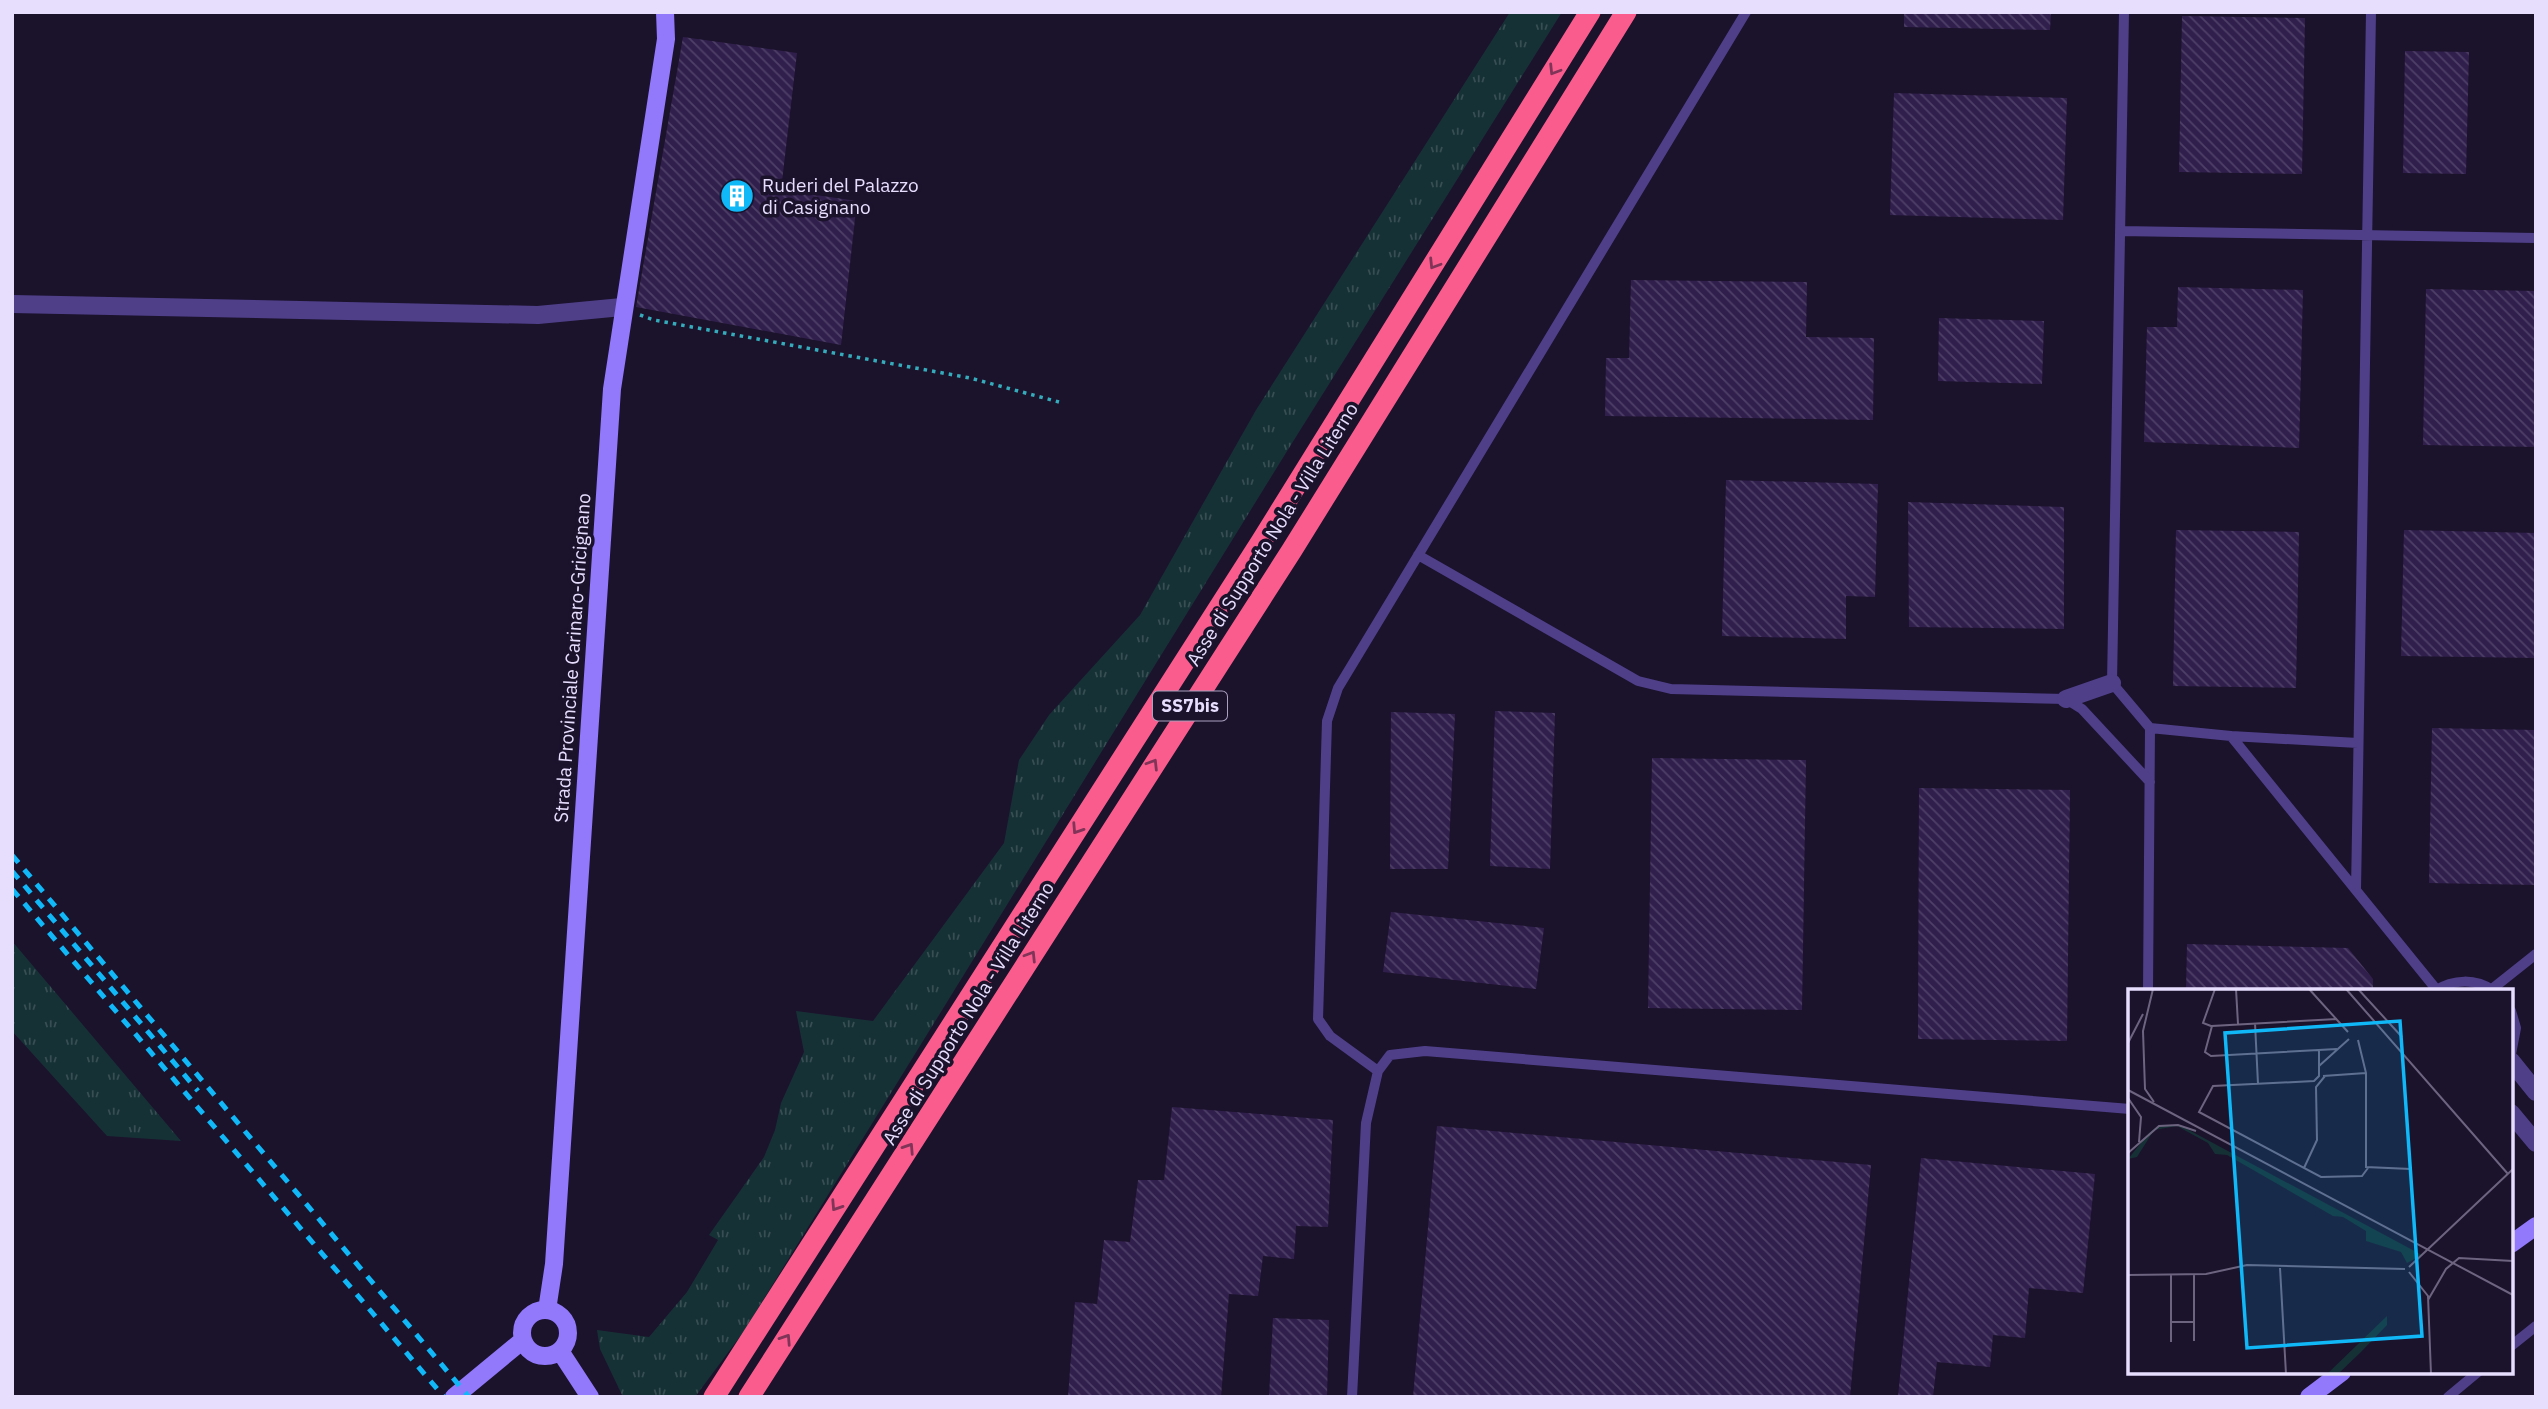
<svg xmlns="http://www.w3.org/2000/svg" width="2548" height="1409" viewBox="0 0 2548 1409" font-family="'IBM Plex Sans',sans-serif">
<defs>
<pattern id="grass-tufts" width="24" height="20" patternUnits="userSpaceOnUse" patternTransform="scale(1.75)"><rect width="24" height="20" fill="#153135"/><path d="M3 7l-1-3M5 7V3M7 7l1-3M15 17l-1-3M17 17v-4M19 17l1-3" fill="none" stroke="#374e53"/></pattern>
<pattern id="building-back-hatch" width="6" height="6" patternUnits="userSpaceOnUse" patternTransform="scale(1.75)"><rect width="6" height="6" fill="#301f4c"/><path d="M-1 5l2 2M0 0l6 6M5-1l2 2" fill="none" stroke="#4e3f67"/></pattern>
</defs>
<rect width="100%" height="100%" fill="#1b122c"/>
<!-- grass -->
<path fill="url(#grass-tufts)" d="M 1510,12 L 1562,12 L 1289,448 L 744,1331 L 695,1397 L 623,1397 L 600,1349 L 597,1330 L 649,1337 L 687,1292 L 718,1240 L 709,1235 L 764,1157 L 775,1130 L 781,1103 L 804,1052 L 796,1011 L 873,1021 L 1004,843 L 1019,760 L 1049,715 L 1140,615 L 1256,410 Z
M 12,941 L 181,1141 L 107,1136 L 12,1031 Z"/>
<!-- building -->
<path fill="url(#building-back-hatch)" d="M 1904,12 L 2051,12 L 2050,30 L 1904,27 Z
M 2182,16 L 2305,18 L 2302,174 L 2179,172 Z
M 683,37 L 797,53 L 781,190 L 857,201 L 841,345 L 636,307 Z
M 2405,51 L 2469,52 L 2466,174 L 2403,173 Z
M 1894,93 L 2067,98 L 2063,220 L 1890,215 Z
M 1631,280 L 1807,282 L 1806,337 L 1874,338 L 1873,420 L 1605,416 L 1606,358 L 1629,358 Z
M 2178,287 L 2303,290 L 2299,448 L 2144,442 L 2147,327 L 2177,327 Z
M 2426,289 L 2536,291 L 2536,447 L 2423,445 Z
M 1939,318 L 2044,321 L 2042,384 L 1938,381 Z
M 1726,480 L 1878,484 L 1875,597 L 1846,596 L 1846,639 L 1722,636 Z
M 1908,502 L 2064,507 L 2064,629 L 1909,627 Z
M 2176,530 L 2299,532 L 2296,688 L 2173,686 Z
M 2404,530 L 2536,533 L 2536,658 L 2401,656 Z
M 1495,711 L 1555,713 L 1550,869 L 1490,866 Z
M 1391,712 L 1455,714 L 1448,869 L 1390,869 Z
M 2432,728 L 2536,730 L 2536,885 L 2429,883 Z
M 1652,758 L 1806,760 L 1802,1010 L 1648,1008 Z
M 1919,788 L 2070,790 L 2067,1041 L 1918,1039 Z
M 1391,912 L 1544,928 L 1536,989 L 1383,972 Z
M 2187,944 L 2348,948 L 2373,979 L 2373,991 L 2186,991 Z
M 1172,1107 L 1333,1120 L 1328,1227 L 1296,1226 L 1294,1259 L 1263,1256 L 1258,1296 L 1229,1294 L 1221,1397 L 1068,1397 L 1075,1302 L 1097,1304 L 1104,1240 L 1130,1242 L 1138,1180 L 1164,1180 Z
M 1437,1126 L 1871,1165 L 1850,1397 L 1413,1397 Z
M 1921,1158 L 2095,1174 L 2083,1293 L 2029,1288 L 2025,1338 L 1993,1335 L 1990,1367 L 1937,1362 L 1933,1397 L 1898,1397 Z
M 1273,1318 L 1329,1320 L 1327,1397 L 1269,1397 Z"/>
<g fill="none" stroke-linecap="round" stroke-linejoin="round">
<!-- path -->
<path stroke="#35acbb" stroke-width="3.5" stroke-dasharray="3.5 5" stroke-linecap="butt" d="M 640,315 L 654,320 L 970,378 L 1059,402"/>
<!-- lane -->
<path stroke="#4f3f89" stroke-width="10" d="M 2124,12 L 2112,683 L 2150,728 L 2231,736 L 2358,743
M 2120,231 L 2536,238
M 1418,555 L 1638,681 L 1671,689 L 2066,699 L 2082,709 L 2150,782
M 2231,736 L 2436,989
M 2356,890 L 2371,12
M 2492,989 L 2536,954
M 2148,991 L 2150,728
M 2434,991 C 2454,979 2475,978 2494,991
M 2511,1011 L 2516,1028 L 2511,1054
M 1378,1071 L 1330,1036 L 1318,1019 L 1327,721 L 1338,688 L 1746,12
M 2511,1346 L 2536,1326
M 1352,1397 L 1366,1123 L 1378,1071 L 1390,1055 L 1425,1051 L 2130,1109
M 2448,1397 L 2478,1372"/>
<!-- street -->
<path stroke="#4f3f89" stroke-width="18" d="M 12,304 L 538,315 L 622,307
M 2066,699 L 2112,683
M 2511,1061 L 2536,1092
M 2511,1113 L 2536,1143"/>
<!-- secondary -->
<path stroke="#9278fb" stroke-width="18" d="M 2511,1244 L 2536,1226
M 547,1310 L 554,1264 L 612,389 L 666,39 L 665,12
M522 1333a23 23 0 1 1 46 0a23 23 0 1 1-46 0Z
M 560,1351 L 590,1397
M 454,1397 L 523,1340
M 2309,1397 L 2342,1372"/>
<!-- highway -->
<path stroke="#fa5d8d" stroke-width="21" d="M 714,1397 L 1261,542 L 1590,12
M 749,1397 L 1292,550 L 1626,12"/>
<!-- rail -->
<path stroke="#10b8f8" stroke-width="5" stroke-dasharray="10 9" stroke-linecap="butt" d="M 12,855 L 469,1397
M 12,871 L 198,1091
M 12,889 L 444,1397"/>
</g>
<!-- one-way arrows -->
<defs><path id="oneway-chevron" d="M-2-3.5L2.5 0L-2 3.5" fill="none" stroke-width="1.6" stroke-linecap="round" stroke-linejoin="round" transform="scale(1.75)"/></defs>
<g stroke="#7f3458">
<use href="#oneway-chevron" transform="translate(1554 70) rotate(122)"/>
<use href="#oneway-chevron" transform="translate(1434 264) rotate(122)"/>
<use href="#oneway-chevron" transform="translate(1153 764) rotate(-58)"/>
<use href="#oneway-chevron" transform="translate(1077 829) rotate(123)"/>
<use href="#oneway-chevron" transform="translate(1031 956) rotate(-58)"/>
<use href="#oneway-chevron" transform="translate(909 1148) rotate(-57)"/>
<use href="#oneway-chevron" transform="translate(836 1206) rotate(123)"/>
<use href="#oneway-chevron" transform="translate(786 1339) rotate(-57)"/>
</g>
<!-- icons -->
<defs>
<g id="building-disc" transform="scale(1.75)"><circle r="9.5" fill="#10b8f8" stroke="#1b122c"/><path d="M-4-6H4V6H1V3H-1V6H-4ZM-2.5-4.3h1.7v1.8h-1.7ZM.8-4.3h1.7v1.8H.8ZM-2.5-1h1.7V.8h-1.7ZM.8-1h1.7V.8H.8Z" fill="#fff"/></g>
</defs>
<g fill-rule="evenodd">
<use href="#building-disc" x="737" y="196"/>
</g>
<g text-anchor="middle" stroke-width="7" stroke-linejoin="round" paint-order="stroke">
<!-- shield labels -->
<rect fill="#1b122c" stroke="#aaa1bf" stroke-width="2" x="1153" y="691.5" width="74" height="29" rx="5"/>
<g font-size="18" font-weight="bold" fill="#e7defe">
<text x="1190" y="712">SS7bis</text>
</g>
<!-- poi labels -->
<g font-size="19" fill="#e7defe" stroke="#1b122c" text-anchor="start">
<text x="762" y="192">Ruderi del Palazzo<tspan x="762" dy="22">di Casignano</tspan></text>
</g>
<!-- street labels -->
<g font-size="19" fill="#e7defe" stroke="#1b122c">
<text transform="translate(1272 534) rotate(-58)" y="7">Asse di Supporto Nola - Villa Literno</text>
<text transform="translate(572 658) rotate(-86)" y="7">Strada Provinciale Carinaro-Gricignano</text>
<text transform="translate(968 1013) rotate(-58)" y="7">Asse di Supporto Nola - Villa Literno</text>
</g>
</g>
<!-- overview -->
<g transform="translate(2128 989)">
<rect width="385" height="385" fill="#1b122c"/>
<path d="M 36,136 L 47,136 L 59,140 L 294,266 L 279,274 L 273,263 L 238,252 L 238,242 L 215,228 L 205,227 L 99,166 L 87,165 L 80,154 L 49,137 L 26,141 L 9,168 L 0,170 L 21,144 L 27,139 ZM 259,327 L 259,336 L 233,363 L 210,385 L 199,385 Z" fill="#153135"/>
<path fill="none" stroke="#6d6480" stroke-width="2" d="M 25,0 L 15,42 L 17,100 L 26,113M 108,0 L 110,35M 181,0 L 220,43M 218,0 L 380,185M 230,0 L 274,48M 209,30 L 84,37 L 77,63 L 83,67 L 209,60M 127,34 L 130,95M 83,37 L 75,34 L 87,0M 230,51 L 238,84 L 238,178 L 283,180M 0,54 L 15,25M 191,61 L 191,87 L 186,92 L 85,97 L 71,123 L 193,188 L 234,187 L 240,179M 191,77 L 221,50M 195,87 L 238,84M 0,101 L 385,306M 0,109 L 13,128 L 11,153M 0,164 L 31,137 L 50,136 L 68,142M 176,179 L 189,151 L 188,98 L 197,87M 281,278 L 385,180M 152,279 L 158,385M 281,283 L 300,307 L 303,385M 0,286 L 78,285 L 119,276 L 277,280M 43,286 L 43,353M 66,286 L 66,352M 300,311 L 318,280 L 331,269 L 385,272M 43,333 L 66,333"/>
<path fill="#10b8f8" fill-opacity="0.15" stroke="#10b8f8" stroke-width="3.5" d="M 272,32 L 294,347 L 119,359 L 97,44 Z"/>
<rect width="385" height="385" fill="none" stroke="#e7defe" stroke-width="3.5"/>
</g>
<!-- border -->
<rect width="2548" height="1409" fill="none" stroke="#e7defe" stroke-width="28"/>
</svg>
